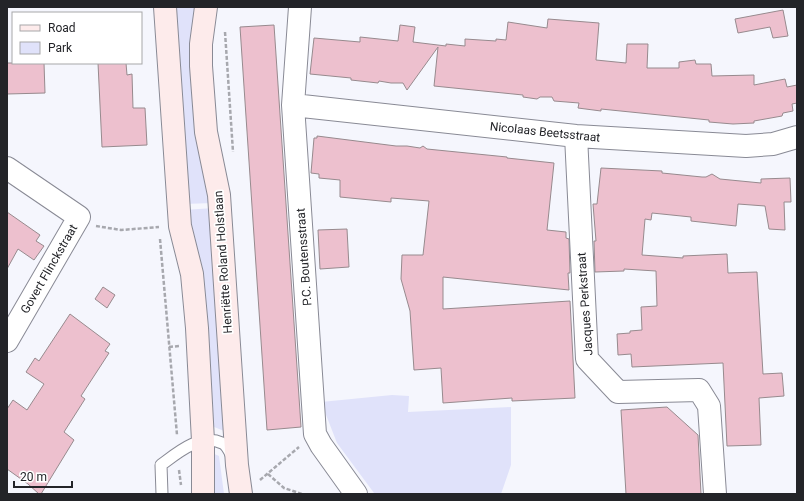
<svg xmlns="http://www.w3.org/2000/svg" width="804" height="501" viewBox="0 0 804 501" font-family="Roboto,sans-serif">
<rect width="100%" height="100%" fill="#f5f6fd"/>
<!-- green -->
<path fill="#e0e2fa" d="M 170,7 L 199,7 L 213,203 L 184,204 Z
M 214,208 L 224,431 L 207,424 L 184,210 Z
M 392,395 L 409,396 L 408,412 L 511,407 L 511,465 L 501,494 L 374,493 L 337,443 L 321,402 Z
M 210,452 L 219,456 L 224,494 L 210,494 Z"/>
<!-- building -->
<path fill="#edc0ce" stroke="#978a8e" d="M 783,10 L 788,36 L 773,38 L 770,27 L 738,33 L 735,19 Z
M 548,19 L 599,23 L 596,60 L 626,63 L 627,44 L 648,44 L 647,68 L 679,68 L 679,62 L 695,60 L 696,64 L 711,64 L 712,76 L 754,75 L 754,85 L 785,79 L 787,87 L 797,85 L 797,103 L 792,104 L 793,111 L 783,113 L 782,116 L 754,121 L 754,123 L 733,124 L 709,122 L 709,120 L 601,109 L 601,111 L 578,108 L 579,103 L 554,101 L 552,97 L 540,97 L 537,99 L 523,97 L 523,95 L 434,86 L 438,47 L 407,90 L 403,83 L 391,83 L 379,81 L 378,83 L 351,80 L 351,78 L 310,74 L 314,38 L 360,42 L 360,37 L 398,41 L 400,25 L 415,27 L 413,42 L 446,46 L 446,44 L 465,46 L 465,39 L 496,41 L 496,39 L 506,40 L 508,22 L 547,28 Z
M 274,25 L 301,427 L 267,430 L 240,27 Z
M 7,63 L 44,63 L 45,93 L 7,94 Z
M 98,63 L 126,63 L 127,75 L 132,74 L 133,108 L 145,108 L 147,145 L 102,147 Z
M 317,136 L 396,146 L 407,146 L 420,148 L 423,146 L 427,149 L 507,157 L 507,158 L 554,163 L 547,230 L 566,232 L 566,238 L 569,239 L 570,273 L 568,273 L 569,290 L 443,277 L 443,309 L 570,301 L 575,398 L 512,401 L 512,398 L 443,403 L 441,368 L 414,370 L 410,311 L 401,279 L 402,255 L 423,255 L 429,201 L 391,198 L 391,202 L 340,197 L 340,180 L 319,178 L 319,174 L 311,173 L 314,138 L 317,138 Z
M 601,168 L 662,171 L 662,173 L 702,177 L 706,177 L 712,174 L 720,179 L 761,183 L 761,179 L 790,178 L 791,202 L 784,202 L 785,230 L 769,229 L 765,206 L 738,204 L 736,226 L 691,221 L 691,217 L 652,213 L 651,220 L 645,219 L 642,255 L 683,258 L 683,256 L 727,254 L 728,273 L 757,272 L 763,374 L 782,373 L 784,396 L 759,398 L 761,445 L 727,446 L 723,363 L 632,367 L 631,354 L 618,355 L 617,334 L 630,333 L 630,331 L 642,330 L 641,307 L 657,306 L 656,271 L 624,269 L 624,271 L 595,272 L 594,241 L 596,241 L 593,204 L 597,204 Z
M 7,212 L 40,235 L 36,241 L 44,246 L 34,260 L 18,249 L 7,269 Z
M 347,229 L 349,267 L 320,269 L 318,230 Z
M 103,287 L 115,295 L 107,308 L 95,299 Z
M 70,314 L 110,344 L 105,351 L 109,353 L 81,396 L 85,399 L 64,432 L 74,440 L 41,494 L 39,494 L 28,484 L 7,469 L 7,409 L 13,400 L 27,410 L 44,384 L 26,372 L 35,358 L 39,361 Z
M 667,407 L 698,435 L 701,494 L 626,494 L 621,410 Z"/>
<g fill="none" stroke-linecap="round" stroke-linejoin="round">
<!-- lane casing -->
<g stroke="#898a95" stroke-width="13">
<path id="lane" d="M 162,494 L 161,465 C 177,453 200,433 222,443 C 227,445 230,453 233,458"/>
</g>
<!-- street casing -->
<g stroke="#898a95" stroke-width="24">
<path id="street" d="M 300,7 L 293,105 L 315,434 L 321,445 L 356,494
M 293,105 L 576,136 L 746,146 L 773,144 L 797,137
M 576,136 L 587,359 L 618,392 L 699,390 L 709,406 L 715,494
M 7,168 L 79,217 L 7,341"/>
</g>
<!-- secondary casing -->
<g stroke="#898a95" stroke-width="24">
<path id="secondary" d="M 165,7 L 180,226 L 192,274 L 197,328 L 203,441 L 203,494
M 206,7 L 201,44 L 201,66 L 206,132 L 219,195 L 237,465 L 241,494"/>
</g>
<!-- path -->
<path stroke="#a7a8ae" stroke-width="2.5" stroke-dasharray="4 2" stroke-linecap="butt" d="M 225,32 L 233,152
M 96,226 L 121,230 L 159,227
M 160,239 L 177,435
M 169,347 L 179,346
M 179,470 L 181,485
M 268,474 L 284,488 L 302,494
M 260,480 L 299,447"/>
<!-- lane -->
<use href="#lane" stroke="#fff" stroke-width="11"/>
<!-- street -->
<use href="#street" stroke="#fff" stroke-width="22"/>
<!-- secondary -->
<use href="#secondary" stroke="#fdebeb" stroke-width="22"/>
</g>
<g text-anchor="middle" stroke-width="3.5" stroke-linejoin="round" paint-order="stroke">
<!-- street labels -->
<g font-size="12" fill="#232428" stroke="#fff">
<text transform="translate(545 132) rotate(6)" y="4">Nicolaas Beetsstraat</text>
<text transform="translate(304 257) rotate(-94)" y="4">P.C. Boutensstraat</text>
<text transform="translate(223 262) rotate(-94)" y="4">Henriëtte Roland Holstlaan</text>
<text transform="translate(49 269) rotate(-60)" y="4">Govert Flinckstraat</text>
<text transform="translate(585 304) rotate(-94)" y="4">Jacques Perkstraat</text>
</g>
</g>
<!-- border -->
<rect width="804" height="501" fill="none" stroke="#232428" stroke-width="16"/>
<!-- legend -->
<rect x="12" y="12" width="130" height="52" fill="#ffffff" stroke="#a7a7a9"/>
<rect x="20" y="25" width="20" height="6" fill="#fdebeb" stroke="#a7a7a9"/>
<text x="48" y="32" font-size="12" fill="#232428">Road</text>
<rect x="20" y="42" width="20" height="12" fill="#e0e2fa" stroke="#a7a7a9"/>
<text x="48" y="52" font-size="12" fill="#232428">Park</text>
<!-- scale -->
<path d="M14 481v6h58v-6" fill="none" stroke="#232428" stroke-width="2"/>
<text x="20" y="481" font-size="12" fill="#232428" stroke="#ffffff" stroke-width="3" paint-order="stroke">20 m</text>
</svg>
